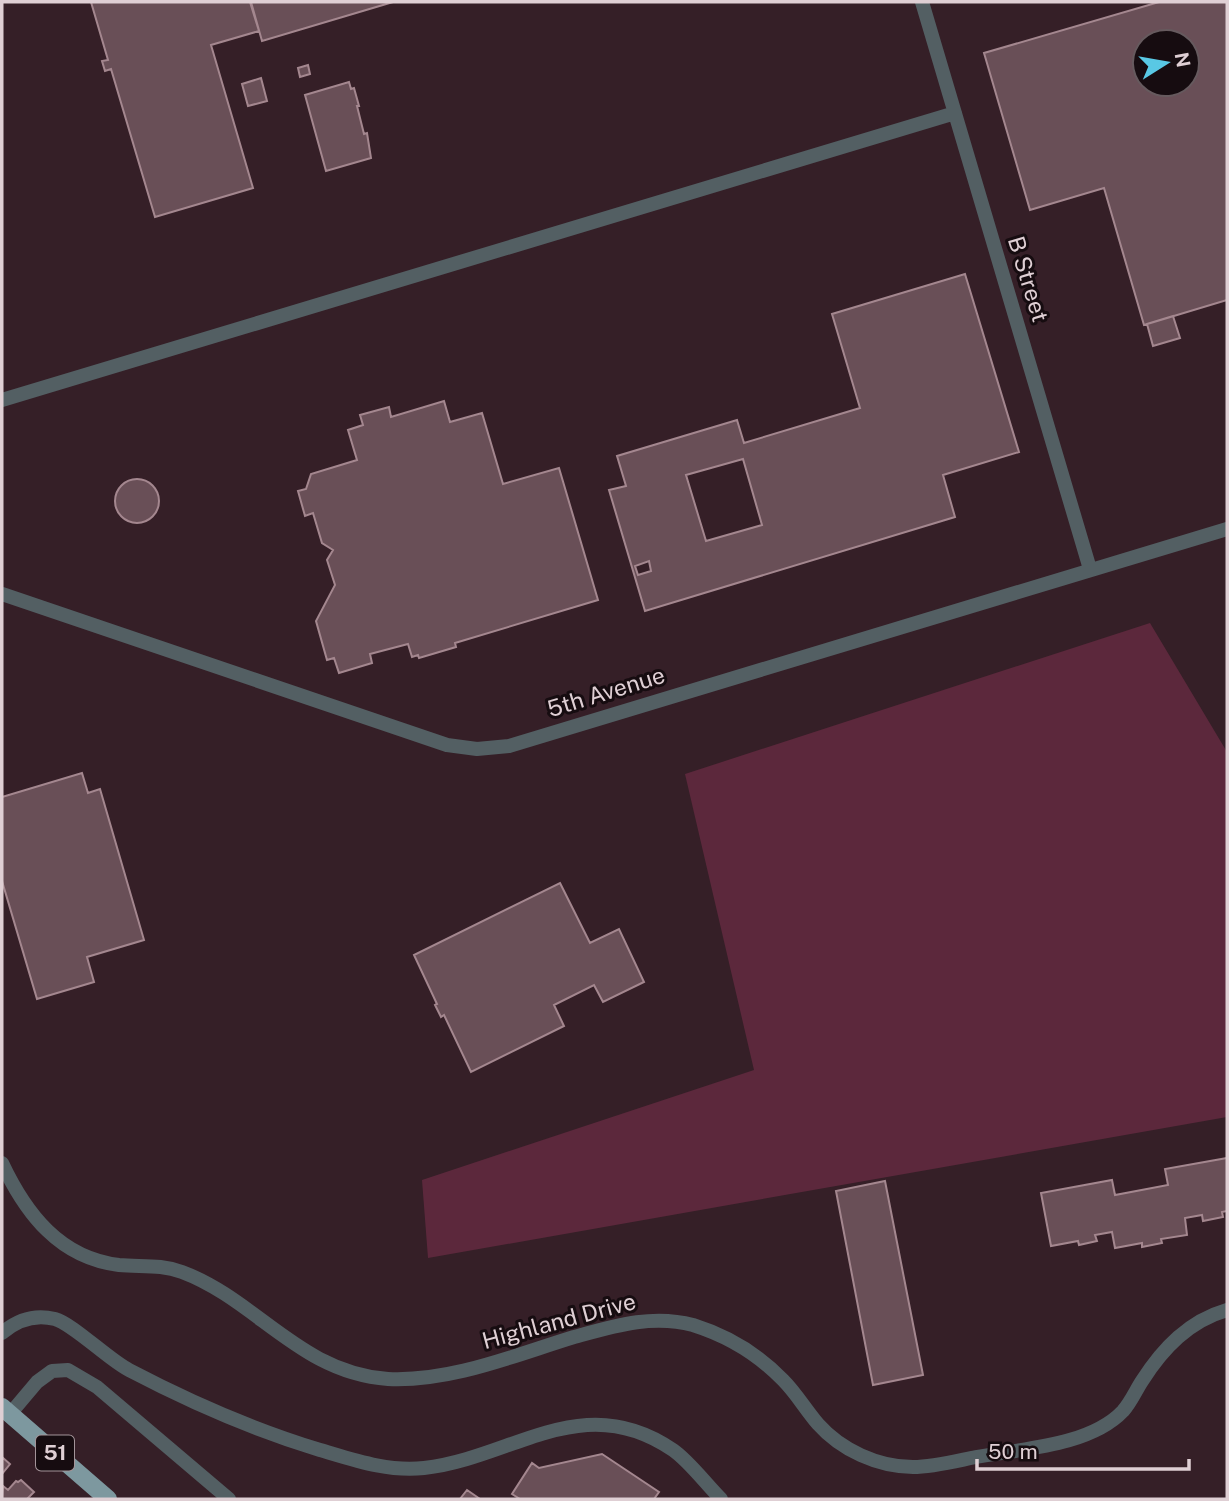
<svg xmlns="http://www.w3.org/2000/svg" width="1229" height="1501" viewBox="0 0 1229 1501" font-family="'Public Sans',sans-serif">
<rect width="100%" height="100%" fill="#351f27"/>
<!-- green -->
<path fill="#5c283c" d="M 1150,623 L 1227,752 L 1227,1117 L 428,1258 L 422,1180 L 754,1070 L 685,774 Z"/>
<!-- building -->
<path fill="#694f57" stroke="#a4878f" stroke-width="2" fill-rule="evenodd" d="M 91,2 L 250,2 L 259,31 L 211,45 L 253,188 L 155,217 L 111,69 L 105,71 L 102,61 L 108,60 Z
M 251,2 L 393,2 L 262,41 Z
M 1159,2 L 1227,2 L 1227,300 L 1144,325 L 1104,188 L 1030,210 L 984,53 ZM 1145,42 L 1187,42 L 1187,84 L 1145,84 Z
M 308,65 L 310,74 L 300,77 L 298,68 Z
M 261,78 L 267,101 L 248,106 L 242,84 Z
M 349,82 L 351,89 L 354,88 L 359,106 L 357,106 L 364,134 L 367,133 L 371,158 L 326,171 L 305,95 Z
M 965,274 L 1019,452 L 943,475 L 955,517 L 645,611 L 609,490 L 626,486 L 617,456 L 737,420 L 744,443 L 860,408 L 832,314 ZM 743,459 L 762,525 L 706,541 L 686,475 ZM 649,561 L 651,571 L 638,575 L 635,566 Z
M 1173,316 L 1180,338 L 1153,346 L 1147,324 Z
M 444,401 L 450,422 L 482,413 L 503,484 L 559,468 L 598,600 L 455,643 L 456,647 L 419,658 L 418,655 L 412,657 L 408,644 L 370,654 L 372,663 L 339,673 L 334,658 L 327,660 L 316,621 L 335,585 L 327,560 L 333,550 L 322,543 L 313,513 L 305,516 L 298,491 L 306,489 L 311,474 L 357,460 L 348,430 L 363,425 L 360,415 L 389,407 L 391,417 Z
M115 501a22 22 0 1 1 44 0a22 22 0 1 1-44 0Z
M 82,773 L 88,793 L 100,789 L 144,940 L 87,957 L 94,982 L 37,999 L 2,881 L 2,797 Z
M 560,883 L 590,943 L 619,929 L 644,982 L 603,1002 L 594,985 L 554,1005 L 564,1026 L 471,1072 L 444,1015 L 441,1017 L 435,1005 L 437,1004 L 414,955 Z
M 1227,1158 L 1227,1211 L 1222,1212 L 1223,1217 L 1203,1221 L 1202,1215 L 1185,1218 L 1187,1235 L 1161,1239 L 1162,1243 L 1142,1247 L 1142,1243 L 1115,1248 L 1112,1232 L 1095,1235 L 1097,1241 L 1079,1245 L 1078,1241 L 1051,1246 L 1041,1193 L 1112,1180 L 1115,1195 L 1168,1185 L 1165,1169 Z
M 885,1181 L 923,1375 L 873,1385 L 836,1191 Z
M 602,1454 L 659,1492 L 654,1499 L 520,1499 L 512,1494 L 532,1463 L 539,1468 Z
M 2,1457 L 10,1464 L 2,1474 Z
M 21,1480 L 34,1492 L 27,1499 L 2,1499 L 3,1486 L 8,1490 L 16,1481 L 18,1482 Z
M 467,1490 L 480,1499 L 460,1499 Z"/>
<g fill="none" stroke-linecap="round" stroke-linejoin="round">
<!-- lane -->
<path stroke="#535f63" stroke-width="14" d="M 922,2 L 1090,569
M 2,400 L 955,113
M 2,594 L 447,745 L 477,749 L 509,746 L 1227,529
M 2,1163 C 26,1214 60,1258 119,1265 C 141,1267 161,1264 182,1272 C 257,1300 300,1373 388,1379 C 451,1382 515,1355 574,1337 C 614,1326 652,1314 693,1325 C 728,1336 757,1353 783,1380 C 796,1393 806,1410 818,1424 C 841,1450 878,1467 913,1467 C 933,1467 956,1461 976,1457 C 1021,1449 1090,1446 1123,1411 C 1131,1402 1136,1390 1142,1381 C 1163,1348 1189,1321 1227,1310
M 2,1333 C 17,1320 35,1314 55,1319 C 73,1324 109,1360 129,1370 C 190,1402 254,1430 320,1450 C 354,1460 388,1472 424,1468 C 513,1458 583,1388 673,1450 C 689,1461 706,1484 721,1499
M 10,1414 L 37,1382 L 52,1371 L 68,1370 L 97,1387 L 229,1499"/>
<!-- primary -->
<path stroke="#7d989f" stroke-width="18" d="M 2,1407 L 108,1499"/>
</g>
<g text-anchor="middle" stroke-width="6" stroke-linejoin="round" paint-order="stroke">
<!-- shield labels -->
<rect fill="#160c10" stroke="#a39499" stroke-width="2" x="36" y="1435.5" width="38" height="35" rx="5"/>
<g font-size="21" font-weight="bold" fill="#dfcfd4">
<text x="55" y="1460">51</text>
</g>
<!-- street labels -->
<g font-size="23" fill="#dfcfd4" stroke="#160c10">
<text transform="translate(1028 279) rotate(73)" y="8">B Street</text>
<text transform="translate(606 692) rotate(-17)" y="8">5th Avenue</text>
<text transform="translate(559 1321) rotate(-15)" y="8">Highland Drive</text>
</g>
</g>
<!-- border -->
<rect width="1229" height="1501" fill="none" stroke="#dfcfd4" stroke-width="7"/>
<!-- north arrow -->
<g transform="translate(1166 63) rotate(79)"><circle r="33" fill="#160c10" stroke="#665a5e" stroke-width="2"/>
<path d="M0-5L12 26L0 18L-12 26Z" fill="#59c8e4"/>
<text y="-10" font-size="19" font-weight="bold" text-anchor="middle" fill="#dfcfd4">N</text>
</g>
<!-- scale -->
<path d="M977 1459v10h212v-10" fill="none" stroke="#dfcfd4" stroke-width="3.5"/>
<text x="988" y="1459" font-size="21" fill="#dfcfd4" stroke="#160c10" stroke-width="5" paint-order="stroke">50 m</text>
</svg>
